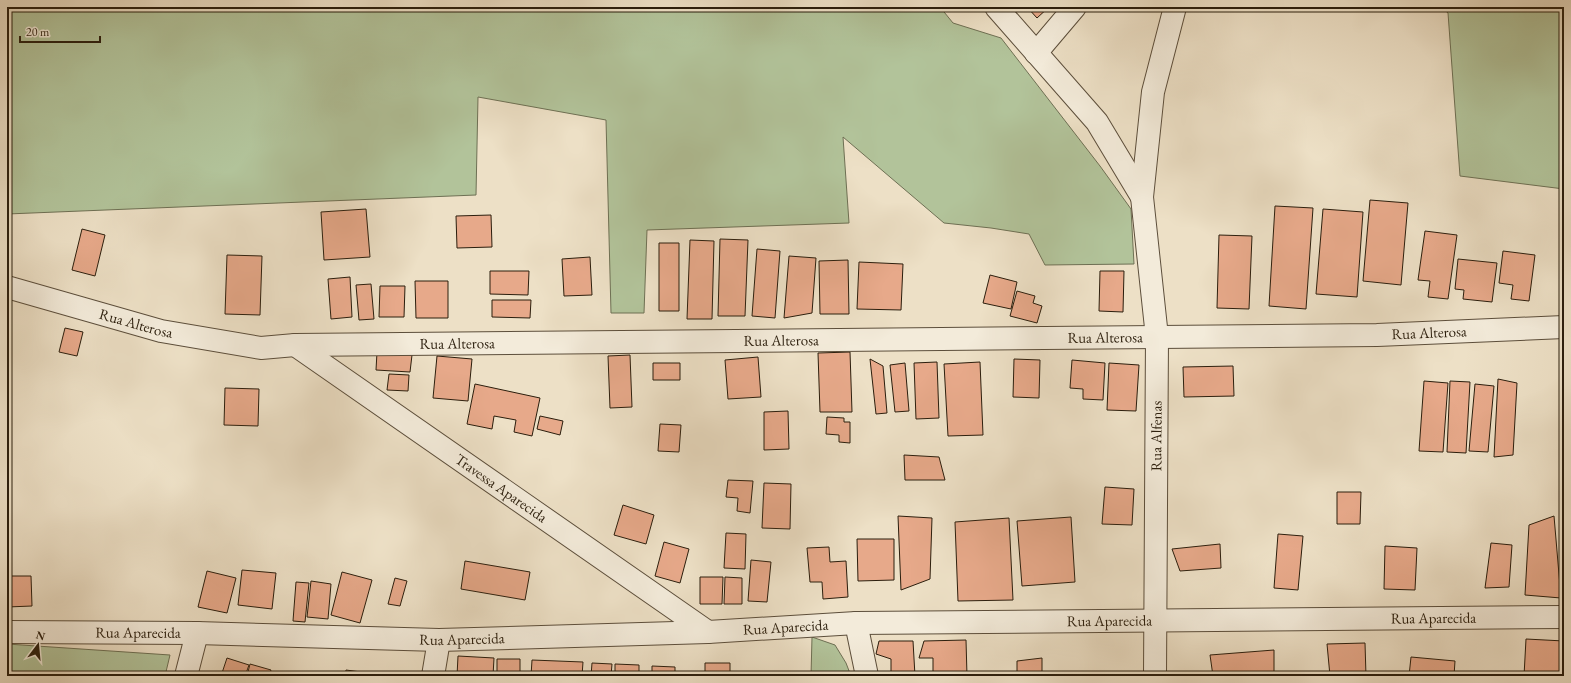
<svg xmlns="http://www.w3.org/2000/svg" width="1571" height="683" viewBox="0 0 1571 683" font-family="'EB Garamond',serif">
<rect width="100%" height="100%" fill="#ede0c6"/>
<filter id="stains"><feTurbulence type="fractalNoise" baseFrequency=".005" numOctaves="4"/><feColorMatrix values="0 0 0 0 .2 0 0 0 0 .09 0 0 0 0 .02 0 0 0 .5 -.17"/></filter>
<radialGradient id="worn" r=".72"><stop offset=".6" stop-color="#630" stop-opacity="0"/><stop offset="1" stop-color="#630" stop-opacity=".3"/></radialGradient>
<!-- green -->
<path fill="#b2c39a" stroke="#6e7054" d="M 7,7 L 940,7 L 953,23 L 1001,38 L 1100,166 L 1131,209 L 1134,264 L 1045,265 L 1029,234 L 991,228 L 944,223 L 843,137 L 849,223 L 647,230 L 644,313 L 611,313 L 606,120 L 478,97 L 476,195 L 7,214 Z
M 1441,7 L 1564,7 L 1564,189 L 1460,176 L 1448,13 Z
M 812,637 L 835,645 L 846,663 L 851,676 L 811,676 Z
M 7,644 L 170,655 L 165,676 L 7,676 Z"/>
<!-- building -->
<path fill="#e7a98a" stroke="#2b1e0d" d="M 1027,7 L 1049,7 L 1037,18 Z
M 1370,200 L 1408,203 L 1401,285 L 1363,281 Z
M 1275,206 L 1313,208 L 1306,309 L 1269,306 Z
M 366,209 L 370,257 L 324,260 L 321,212 Z
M 1323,209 L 1363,212 L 1357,297 L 1316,294 Z
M 491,215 L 492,247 L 457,248 L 456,216 Z
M 82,229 L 105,235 L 95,276 L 72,270 Z
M 1425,231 L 1457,235 L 1448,299 L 1428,297 L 1430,281 L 1418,280 Z
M 1219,235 L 1252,236 L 1249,309 L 1217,308 Z
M 720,239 L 748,240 L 745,316 L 718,316 Z
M 690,240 L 714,241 L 712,319 L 687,319 Z
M 659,243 L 679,243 L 679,311 L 659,311 Z
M 757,249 L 780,251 L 775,318 L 752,316 Z
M 1503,251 L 1535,255 L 1529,301 L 1511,299 L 1513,285 L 1499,283 Z
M 227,255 L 262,256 L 260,315 L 225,314 Z
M 789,256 L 816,258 L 812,313 L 784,318 Z
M 590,257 L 592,295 L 564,296 L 562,259 Z
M 1458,259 L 1497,263 L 1492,302 L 1463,299 L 1464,290 L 1455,289 Z
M 848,260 L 849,314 L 820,314 L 819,261 Z
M 859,262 L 903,264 L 901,310 L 857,309 Z
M 490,271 L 529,271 L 528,295 L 490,294 Z
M 1100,271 L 1124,271 L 1123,312 L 1099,311 Z
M 990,275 L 1017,282 L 1011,309 L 983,303 Z
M 350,277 L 352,317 L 331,319 L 328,279 Z
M 415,281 L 448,281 L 448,318 L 416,318 Z
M 371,284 L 374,319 L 359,320 L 356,285 Z
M 380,286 L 405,286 L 404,317 L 379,317 Z
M 1017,291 L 1035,296 L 1033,303 L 1042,306 L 1037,323 L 1010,316 Z
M 492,300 L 531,300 L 530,318 L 492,317 Z
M 65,328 L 83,332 L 77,356 L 59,352 Z
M 377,352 L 412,355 L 410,372 L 376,370 Z
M 850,352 L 852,412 L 820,412 L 818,353 Z
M 630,355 L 632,407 L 610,408 L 608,356 Z
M 437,356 L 472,359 L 468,401 L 433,398 Z
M 758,357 L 761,397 L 728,399 L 725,360 Z
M 870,359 L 883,366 L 887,413 L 876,414 Z
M 1014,359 L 1040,360 L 1039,398 L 1013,397 Z
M 1072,360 L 1105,363 L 1103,400 L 1083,399 L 1083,389 L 1070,388 Z
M 937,362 L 939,418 L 916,419 L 914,363 Z
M 980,362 L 983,435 L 948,436 L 944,364 Z
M 653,363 L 680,363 L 680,380 L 653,380 Z
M 905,363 L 909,411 L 895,412 L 890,365 Z
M 1109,363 L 1139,365 L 1136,411 L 1107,410 Z
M 1233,366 L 1234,396 L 1184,397 L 1183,367 Z
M 389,374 L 409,375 L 408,391 L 387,390 Z
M 1498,379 L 1517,383 L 1513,455 L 1494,457 Z
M 1424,381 L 1448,383 L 1443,452 L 1419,451 Z
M 1450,381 L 1470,382 L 1466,453 L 1447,452 Z
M 475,384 L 540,398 L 532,436 L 514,432 L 516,420 L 494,416 L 492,429 L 467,424 Z
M 1475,384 L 1494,386 L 1488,452 L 1469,451 Z
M 225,388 L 259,389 L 258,426 L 224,425 Z
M 788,411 L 789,449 L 764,450 L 764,412 Z
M 540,416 L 563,421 L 560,435 L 537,429 Z
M 827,417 L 844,418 L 844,422 L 850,422 L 850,443 L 839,442 L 839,435 L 826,434 Z
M 660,424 L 681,425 L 679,452 L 658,451 Z
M 904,455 L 939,457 L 945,480 L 905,480 Z
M 728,480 L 753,481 L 750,513 L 737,511 L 738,498 L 726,497 Z
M 764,483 L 791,484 L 790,529 L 762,528 Z
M 1105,487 L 1134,489 L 1132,525 L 1102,524 Z
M 1337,492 L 1361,492 L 1360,524 L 1337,524 Z
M 623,505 L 654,515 L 646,544 L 614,535 Z
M 898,516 L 932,518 L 930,579 L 901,590 Z
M 1554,516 L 1561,598 L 1525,595 L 1529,525 Z
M 1071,517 L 1075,582 L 1022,586 L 1017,521 Z
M 1009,518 L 1013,600 L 958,601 L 955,522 Z
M 726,533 L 746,534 L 745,569 L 724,568 Z
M 1278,534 L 1303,536 L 1298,590 L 1274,588 Z
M 857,539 L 894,539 L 894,580 L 858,581 Z
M 664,542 L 689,549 L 680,583 L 655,576 Z
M 1491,543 L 1512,545 L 1509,587 L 1485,588 Z
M 1220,544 L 1221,568 L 1180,571 L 1172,549 Z
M 1385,546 L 1417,548 L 1415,590 L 1384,589 Z
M 829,547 L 830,562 L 846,561 L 848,597 L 823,599 L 822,582 L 810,582 L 807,548 Z
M 751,560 L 771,562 L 767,602 L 748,601 Z
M 465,561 L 530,572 L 525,600 L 461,589 Z
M 242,570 L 276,573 L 272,609 L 238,605 Z
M 207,571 L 236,578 L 227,613 L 198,607 Z
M 342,572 L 372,580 L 360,623 L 331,615 Z
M 7,576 L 31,576 L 32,606 L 7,607 Z
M 700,577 L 723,577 L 722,604 L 700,604 Z
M 725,577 L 742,578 L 742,604 L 724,604 Z
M 395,578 L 407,581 L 400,606 L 388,604 Z
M 311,581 L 331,584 L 328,619 L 307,617 Z
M 296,582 L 309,583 L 305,622 L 293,621 Z
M 1526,639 L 1564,641 L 1564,676 L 1524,676 Z
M 966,640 L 967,676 L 933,676 L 933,658 L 919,658 L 924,641 Z
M 879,641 L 913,641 L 915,676 L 891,676 L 891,659 L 876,654 Z
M 1365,643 L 1366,676 L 1330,676 L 1327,644 Z
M 1274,650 L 1274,676 L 1213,676 L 1210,655 Z
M 458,656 L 494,658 L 493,676 L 457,676 Z
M 1411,657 L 1455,661 L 1454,676 L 1409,676 Z
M 227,658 L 249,665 L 245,676 L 221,676 Z
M 1042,658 L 1042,676 L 1017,676 L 1017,661 Z
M 497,659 L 520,659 L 520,676 L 497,676 Z
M 532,660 L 583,662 L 582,676 L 531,676 Z
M 592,663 L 612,664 L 611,676 L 591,676 Z
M 705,663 L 730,663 L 730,676 L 705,676 Z
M 250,664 L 271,670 L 269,676 L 247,676 Z
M 615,664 L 639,665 L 639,676 L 615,676 Z
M 652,666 L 675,667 L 675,676 L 652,676 Z
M 346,670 L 391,676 L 345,676 Z"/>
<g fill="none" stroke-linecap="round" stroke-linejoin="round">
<!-- minor casing -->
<g stroke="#5c4e3b" stroke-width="24">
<g id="minor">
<path d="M 996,7 L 1097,122 L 1142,197"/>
<path d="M 1036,53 L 1075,7"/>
<path id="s1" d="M 7,287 L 161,331 L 261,348 L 295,345 L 1377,335 L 1564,327"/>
<path id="s2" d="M 295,345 L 708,632"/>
<path d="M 856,623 L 867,676"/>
<path id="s3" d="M 7,632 L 197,633 L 439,640 L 708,632 L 856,623 L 1564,617"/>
<path d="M 186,676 L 197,633"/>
<path d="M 433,676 L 439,640"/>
<path id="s4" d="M 1155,676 L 1157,337 L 1142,197 L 1153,92 L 1175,7"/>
</g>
</g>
<!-- minor -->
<use href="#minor" stroke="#f3ebda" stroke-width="22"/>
</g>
<g text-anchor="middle" stroke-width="3" stroke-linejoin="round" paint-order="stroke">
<!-- street labels -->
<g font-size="15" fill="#2b1e0d" stroke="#f3ebda">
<text dy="5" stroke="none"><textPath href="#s1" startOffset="134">Rua Alterosa</textPath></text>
<text dy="5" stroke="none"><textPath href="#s1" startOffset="1430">Rua Alterosa</textPath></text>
<text dy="5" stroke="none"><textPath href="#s1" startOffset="1106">Rua Alterosa</textPath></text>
<text dy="5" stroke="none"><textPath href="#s1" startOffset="782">Rua Alterosa</textPath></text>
<text dy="5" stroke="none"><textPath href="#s1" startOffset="458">Rua Alterosa</textPath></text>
<text dy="5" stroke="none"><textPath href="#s4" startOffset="240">Rua Alfenas</textPath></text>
<text dy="5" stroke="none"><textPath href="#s2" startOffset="251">Travessa Aparecida</textPath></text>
<text dy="5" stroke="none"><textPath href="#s3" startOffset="1427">Rua Aparecida</textPath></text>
<text dy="5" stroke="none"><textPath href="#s3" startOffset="1103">Rua Aparecida</textPath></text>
<text dy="5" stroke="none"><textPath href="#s3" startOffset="779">Rua Aparecida</textPath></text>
<text dy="5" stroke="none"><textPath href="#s3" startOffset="131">Rua Aparecida</textPath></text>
<text dy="5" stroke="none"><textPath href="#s3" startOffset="455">Rua Aparecida</textPath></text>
</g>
</g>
<!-- margin -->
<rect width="1571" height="683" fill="none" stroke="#ede0c6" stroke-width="24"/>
<rect x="8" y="8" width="1555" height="667" fill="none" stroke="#2b1e0d" stroke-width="2"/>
<rect x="12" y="12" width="1547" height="659" fill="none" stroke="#2b1e0d"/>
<!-- north arrow -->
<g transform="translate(38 645) rotate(16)" stroke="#f3ebda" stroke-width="3" paint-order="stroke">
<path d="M0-3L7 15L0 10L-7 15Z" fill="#2b1e0d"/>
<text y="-6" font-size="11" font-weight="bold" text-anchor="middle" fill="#2b1e0d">N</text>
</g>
<!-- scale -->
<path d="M20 36v6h80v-6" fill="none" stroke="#2b1e0d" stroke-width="2"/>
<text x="26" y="36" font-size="12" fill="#2b1e0d" stroke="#f3ebda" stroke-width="3" paint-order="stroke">20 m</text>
<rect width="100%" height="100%" filter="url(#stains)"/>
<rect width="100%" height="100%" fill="url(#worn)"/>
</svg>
